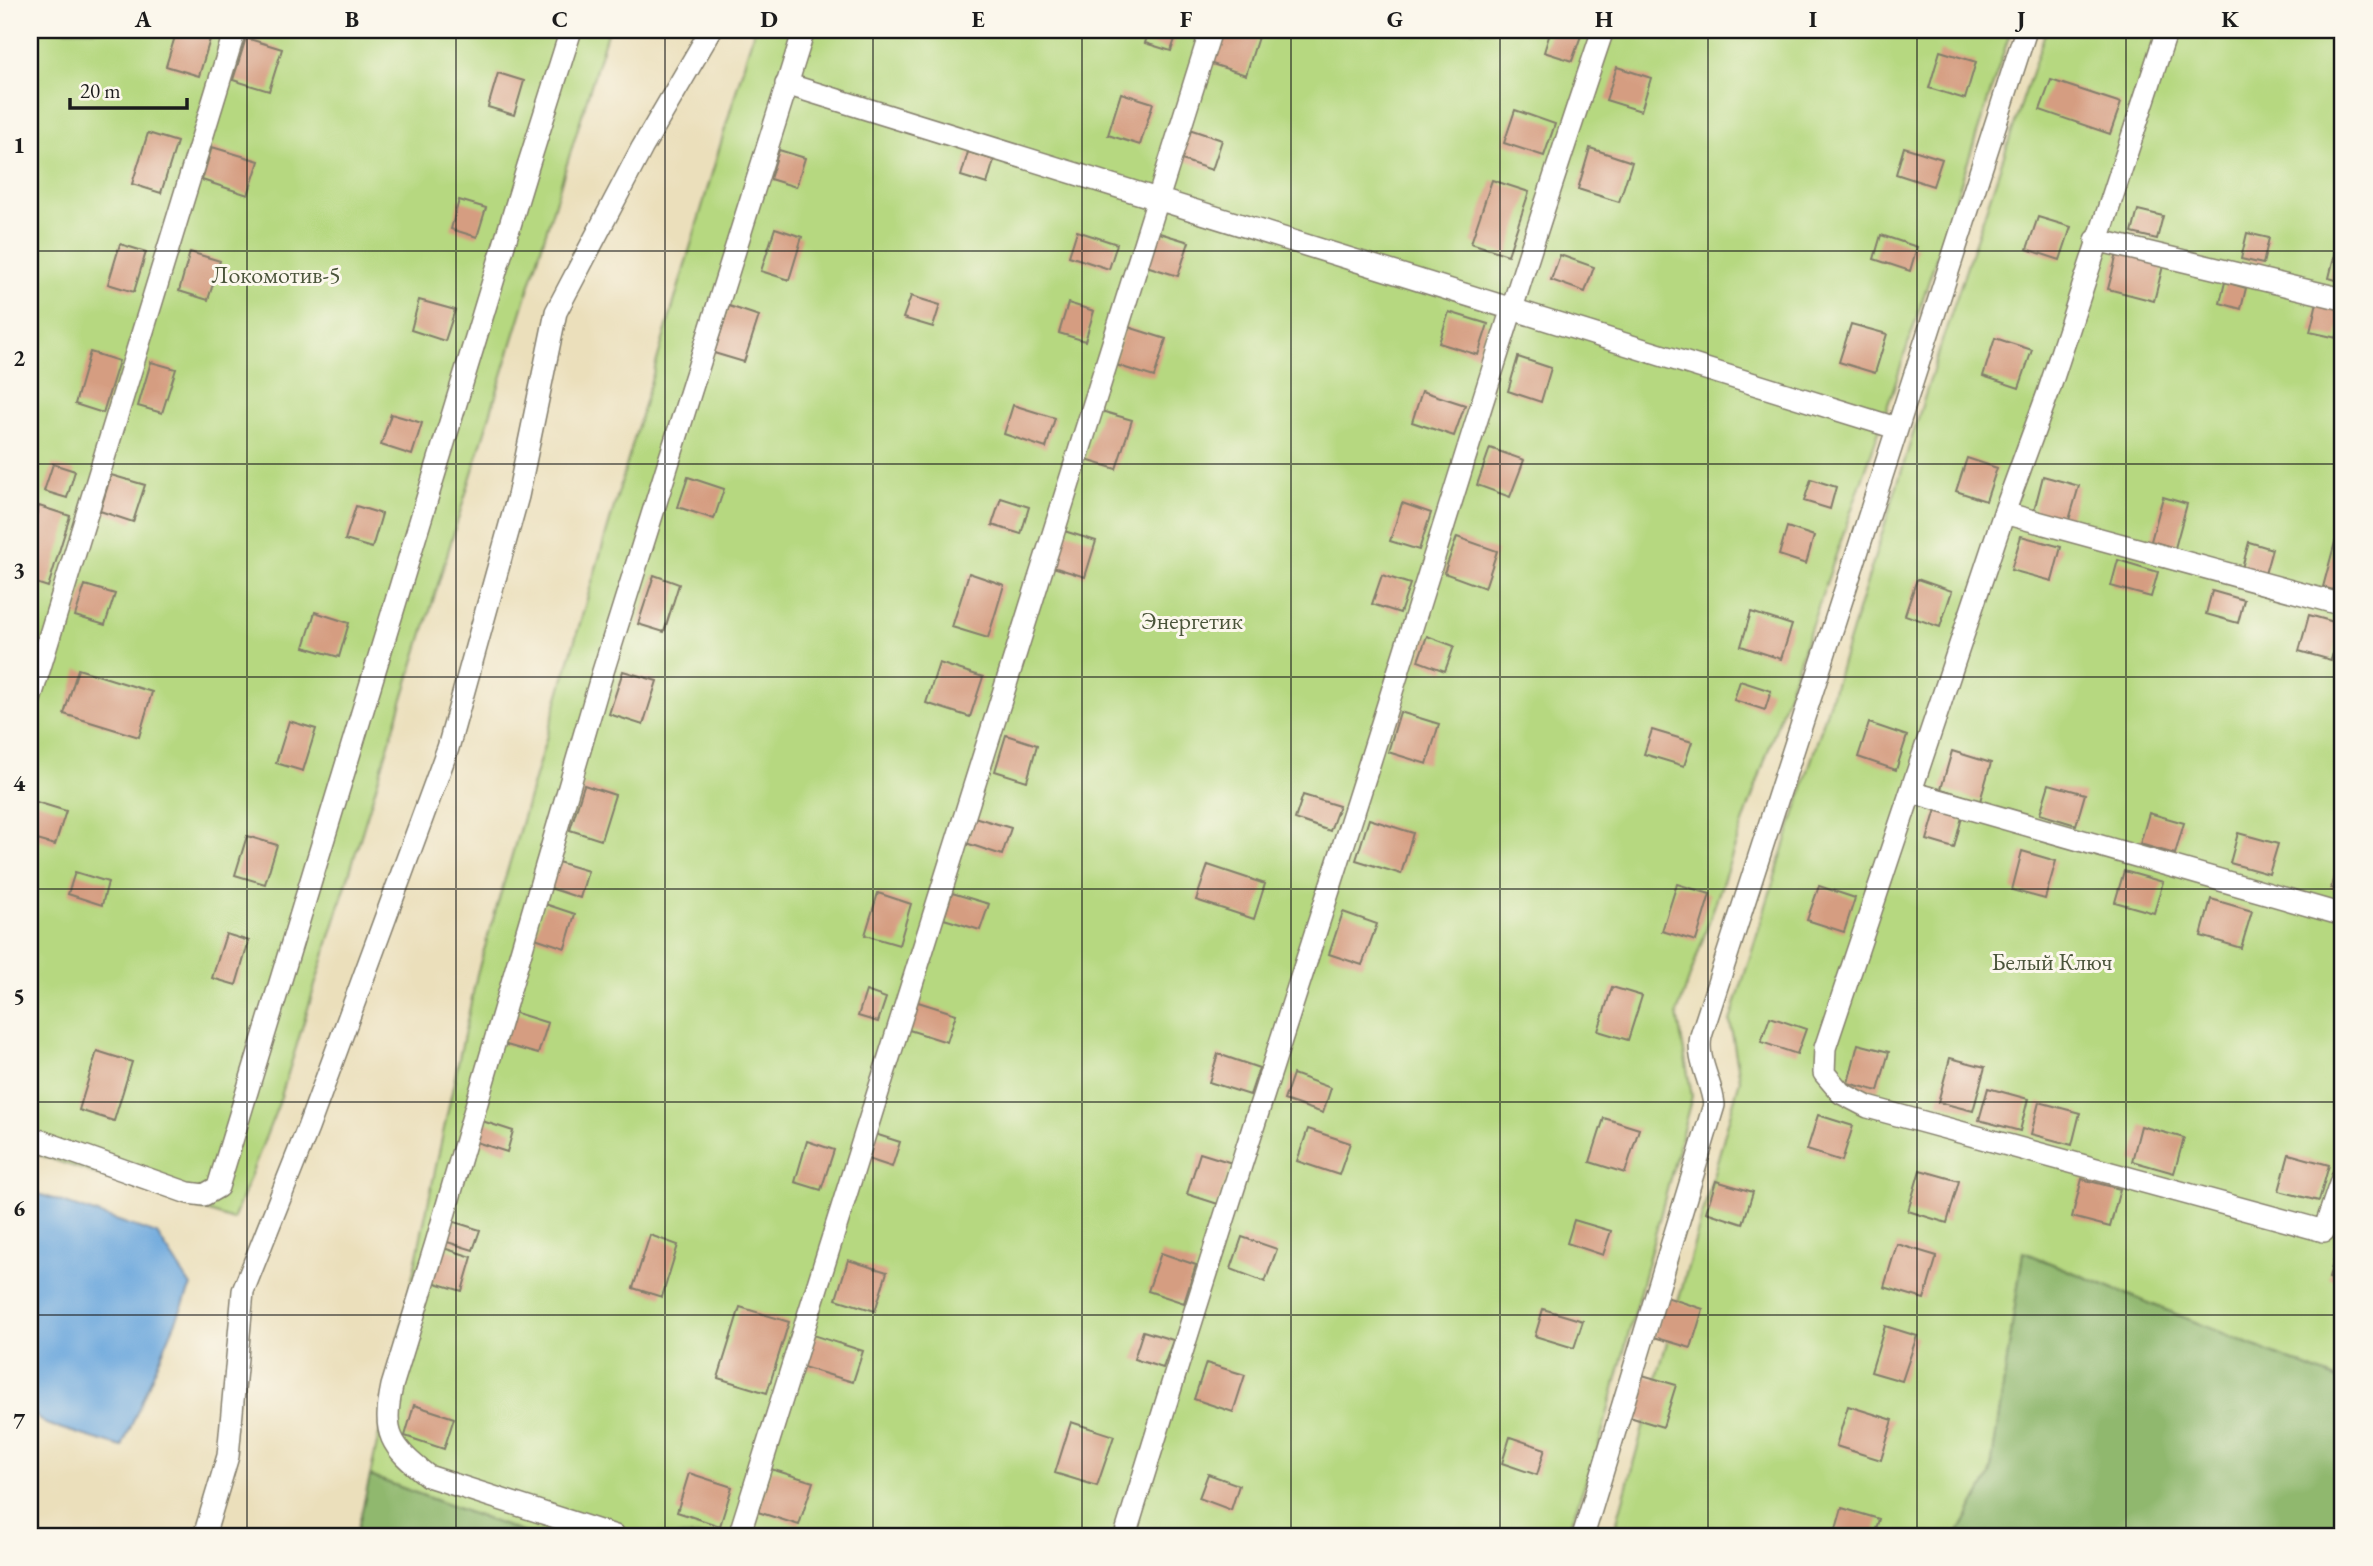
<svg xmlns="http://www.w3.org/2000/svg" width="2373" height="1566" viewBox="0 0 2373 1566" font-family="'EB Garamond',serif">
<rect width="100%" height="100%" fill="#fbf7ec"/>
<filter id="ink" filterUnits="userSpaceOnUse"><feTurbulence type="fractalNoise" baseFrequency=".0143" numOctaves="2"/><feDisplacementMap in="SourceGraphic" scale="14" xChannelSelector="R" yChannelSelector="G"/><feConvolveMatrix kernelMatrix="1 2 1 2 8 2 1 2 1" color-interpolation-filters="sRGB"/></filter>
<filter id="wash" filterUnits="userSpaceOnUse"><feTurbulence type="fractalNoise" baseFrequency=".00686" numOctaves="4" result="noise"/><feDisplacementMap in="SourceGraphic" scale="28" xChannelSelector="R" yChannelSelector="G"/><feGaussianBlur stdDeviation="1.57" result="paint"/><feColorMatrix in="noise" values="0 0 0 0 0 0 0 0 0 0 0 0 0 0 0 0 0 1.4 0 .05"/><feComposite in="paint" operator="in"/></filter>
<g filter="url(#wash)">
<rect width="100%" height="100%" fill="#ebdfbb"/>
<!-- green -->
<path fill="#b6d880" stroke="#697a4e" stroke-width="2" d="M 30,30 L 608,30 L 279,1103 L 233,1220 L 30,1152 Z
M 754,30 L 2011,30 L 1891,396 L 1677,1014 L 1692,1096 L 1599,1445 L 1566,1536 L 532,1536 L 370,1476 L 477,974 Z
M 2046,30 L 2343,30 L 2343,1382 L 2023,1252 L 1990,1476 L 1957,1536 L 1613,1536 L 1740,1079 L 1730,1021 L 1943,338 Z"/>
<!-- forest -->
<path fill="#90b86e" stroke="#566a45" stroke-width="2" d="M 2023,1252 L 2343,1382 L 2343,1536 L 1957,1536 L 1990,1476 Z
M 370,1476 L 532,1536 L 356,1536 Z"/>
<!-- water -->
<path fill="#6da8dd" stroke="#44627c" stroke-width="2" d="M 30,1191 L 157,1234 L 191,1286 L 122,1447 L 46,1424 L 30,1411 Z"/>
<g id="blocks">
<!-- building -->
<path fill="#d59d81" d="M 177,30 L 190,30 L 211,36 L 199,76 L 166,66 Z
M 1149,30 L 1178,30 L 1171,51 L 1145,43 Z
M 1219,30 L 1235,30 L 1258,37 L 1246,75 L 1209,63 Z
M 1551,30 L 1583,30 L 1572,61 L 1544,52 Z
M 246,38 L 282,49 L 269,91 L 233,80 Z
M 1940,51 L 1976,62 L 1965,99 L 1929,88 Z
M 1617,67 L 1651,78 L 1641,111 L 1606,100 Z
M 498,73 L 524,81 L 514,115 L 488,107 Z
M 2051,80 L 2121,103 L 2110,134 L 2040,110 Z
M 1121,93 L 1153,103 L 1140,145 L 1108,135 Z
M 1515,110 L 1555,124 L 1544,156 L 1504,143 Z
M 1189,129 L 1222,140 L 1212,170 L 1179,159 Z
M 148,133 L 177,142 L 161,193 L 132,184 Z
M 212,147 L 259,161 L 248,195 L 202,180 Z
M 1904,147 L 1942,159 L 1933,186 L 1896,174 Z
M 1590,148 L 1632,162 L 1619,202 L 1578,189 Z
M 779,150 L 805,158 L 796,187 L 770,179 Z
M 968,152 L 994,160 L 987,184 L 961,176 Z
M 1492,180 L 1529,192 L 1508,255 L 1471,243 Z
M 459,200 L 486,208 L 477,237 L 451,229 Z
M 2138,210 L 2163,216 L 2157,239 L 2132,233 Z
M 2038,217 L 2071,227 L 2060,260 L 2027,249 Z
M 775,228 L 802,237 L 789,280 L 761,271 Z
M 1077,231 L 1117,244 L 1109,269 L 1069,256 Z
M 1153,231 L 1189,242 L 1178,276 L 1143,265 Z
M 2247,233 L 2269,238 L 2263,264 L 2241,259 Z
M 2340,233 L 2343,234 L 2343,282 L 2329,278 Z
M 1881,235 L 1917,247 L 1910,271 L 1874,259 Z
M 120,244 L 146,252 L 134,292 L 108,284 Z
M 2118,250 L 2164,262 L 2154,301 L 2108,289 Z
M 190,252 L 220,261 L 208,300 L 179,291 Z
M 1560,255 L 1594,267 L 1585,292 L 1551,280 Z
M 2225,282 L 2246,288 L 2241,309 L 2220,303 Z
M 911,296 L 940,305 L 933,327 L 903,318 Z
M 419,300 L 455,310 L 445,341 L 411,330 Z
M 2317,302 L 2343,309 L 2337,338 L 2310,332 Z
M 1068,303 L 1094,311 L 1085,341 L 1059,333 Z
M 729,306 L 759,316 L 744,362 L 714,353 Z
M 1449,312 L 1488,324 L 1478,355 L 1439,343 Z
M 1851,324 L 1887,334 L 1875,373 L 1839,362 Z
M 1125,326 L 1166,339 L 1154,377 L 1113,364 Z
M 1995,338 L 2032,350 L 2019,388 L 1983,376 Z
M 90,352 L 119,361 L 103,413 L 75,404 Z
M 1518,357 L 1551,368 L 1541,402 L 1508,391 Z
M 151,362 L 176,369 L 162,413 L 138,406 Z
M 1422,391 L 1465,405 L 1454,436 L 1412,422 Z
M 1013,405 L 1055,418 L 1046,448 L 1004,434 Z
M 1101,411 L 1132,420 L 1116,469 L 1086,460 Z
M 391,414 L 422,423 L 412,455 L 381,445 Z
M 1490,448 L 1524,460 L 1510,497 L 1477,485 Z
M 1967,458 L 1997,468 L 1986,501 L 1956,491 Z
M 53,464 L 75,471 L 67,498 L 44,491 Z
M 111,475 L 145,485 L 133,522 L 100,511 Z
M 2043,476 L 2079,486 L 2069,520 L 2034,511 Z
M 688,477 L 724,489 L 714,519 L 678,507 Z
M 1811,479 L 1836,487 L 1830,509 L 1804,501 Z
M 2163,497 L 2187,504 L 2175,548 L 2151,541 Z
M 1001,498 L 1029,507 L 1021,534 L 992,525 Z
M 1402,503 L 1431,513 L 1419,550 L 1390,541 Z
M 39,506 L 70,516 L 48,587 L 30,581 L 30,534 Z
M 356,506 L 382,514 L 372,548 L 345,540 Z
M 1787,527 L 1814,536 L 1806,564 L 1779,555 Z
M 1061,530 L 1096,541 L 1085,577 L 1050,566 Z
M 2021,536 L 2061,547 L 2052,581 L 2011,570 Z
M 1457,537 L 1497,551 L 1485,588 L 1444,573 Z
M 2249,542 L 2272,549 L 2265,574 L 2242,568 Z
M 2335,542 L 2343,545 L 2343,593 L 2323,587 Z
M 2118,560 L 2158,572 L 2151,597 L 2111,586 Z
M 969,573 L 1004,585 L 988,638 L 952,627 Z
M 654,575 L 679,584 L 664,632 L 638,624 Z
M 1382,575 L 1410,584 L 1400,613 L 1372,604 Z
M 1917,579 L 1952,591 L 1940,627 L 1905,615 Z
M 85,585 L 115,594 L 105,625 L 75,616 Z
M 2212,591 L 2244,600 L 2238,623 L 2206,614 Z
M 315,612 L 349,623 L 339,657 L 304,647 Z
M 1751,612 L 1792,625 L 1781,659 L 1741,646 Z
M 2309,615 L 2341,624 L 2331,660 L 2299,651 Z
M 1427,636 L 1454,646 L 1445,671 L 1418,661 Z
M 939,663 L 983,677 L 970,717 L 926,703 Z
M 78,669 L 152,692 L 139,737 L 64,714 Z
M 623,671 L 657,681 L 643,725 L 609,714 Z
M 1740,681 L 1771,691 L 1765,710 L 1734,700 Z
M 1400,712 L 1439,724 L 1427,764 L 1388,752 Z
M 289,721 L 316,729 L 303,771 L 276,763 Z
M 1869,723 L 1907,736 L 1896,770 L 1858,757 Z
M 1652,730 L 1692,742 L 1684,766 L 1644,754 Z
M 1006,735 L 1037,745 L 1027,781 L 995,771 Z
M 1952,751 L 1991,763 L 1980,801 L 1941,789 Z
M 2049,784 L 2085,794 L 2076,825 L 2040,814 Z
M 584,785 L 615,795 L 601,840 L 570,830 Z
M 1303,795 L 1339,806 L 1330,831 L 1295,819 Z
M 30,800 L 66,811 L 55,845 L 30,838 Z
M 1936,809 L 1962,817 L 1954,848 L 1927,840 Z
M 2149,813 L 2184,823 L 2175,854 L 2140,844 Z
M 974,817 L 1011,828 L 1002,855 L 966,843 Z
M 1369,819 L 1413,833 L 1401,874 L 1356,860 Z
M 2238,833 L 2278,844 L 2269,874 L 2230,863 Z
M 247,836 L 277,845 L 265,884 L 235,875 Z
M 2022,851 L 2056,861 L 2045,899 L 2012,890 Z
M 2339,856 L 2343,857 L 2343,891 L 2331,888 Z
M 558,862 L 588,871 L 580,898 L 550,888 Z
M 1208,865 L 1265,884 L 1254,919 L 1196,900 Z
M 2124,871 L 2163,882 L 2154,913 L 2115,902 Z
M 75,872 L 108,882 L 102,905 L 68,894 Z
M 1677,884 L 1710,894 L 1696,941 L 1662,931 Z
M 1819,886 L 1855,898 L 1844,932 L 1807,920 Z
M 878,893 L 911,904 L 899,945 L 865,935 Z
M 952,893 L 989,904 L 980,930 L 944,919 Z
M 2211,899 L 2252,911 L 2241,948 L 2201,936 Z
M 545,904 L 575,914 L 565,948 L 535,938 Z
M 1343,912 L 1377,924 L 1362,965 L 1329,954 Z
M 226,934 L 249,941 L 236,985 L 212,978 Z
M 1612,987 L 1642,996 L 1628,1040 L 1598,1031 Z
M 866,991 L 886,998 L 878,1022 L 858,1016 Z
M 915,1001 L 956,1014 L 947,1042 L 906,1029 Z
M 513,1012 L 548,1023 L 538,1054 L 503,1044 Z
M 1770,1017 L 1806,1029 L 1797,1054 L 1761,1042 Z
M 1858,1044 L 1889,1052 L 1878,1091 L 1848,1083 Z
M 97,1051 L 132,1062 L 114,1121 L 79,1110 Z
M 1218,1054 L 1259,1068 L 1250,1095 L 1209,1082 Z
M 1950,1058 L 1985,1067 L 1973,1111 L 1938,1102 Z
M 1293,1074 L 1331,1088 L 1323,1113 L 1284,1100 Z
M 1988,1088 L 2028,1099 L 2020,1131 L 1979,1120 Z
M 2039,1102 L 2080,1113 L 2072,1145 L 2031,1134 Z
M 1818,1115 L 1853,1126 L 1842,1161 L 1807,1150 Z
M 1604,1118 L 1639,1129 L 1625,1173 L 1590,1162 Z
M 479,1120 L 513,1131 L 507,1152 L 473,1141 Z
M 2141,1126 L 2184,1138 L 2174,1173 L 2132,1161 Z
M 1308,1129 L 1350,1143 L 1339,1175 L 1297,1161 Z
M 875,1134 L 900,1142 L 892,1167 L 868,1159 Z
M 807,1141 L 834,1150 L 821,1190 L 795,1182 Z
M 1200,1153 L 1232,1163 L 1218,1204 L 1187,1194 Z
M 2289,1154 L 2329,1165 L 2319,1201 L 2279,1191 Z
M 1920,1170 L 1959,1181 L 1947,1223 L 1908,1211 Z
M 2082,1179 L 2120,1189 L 2110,1227 L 2072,1217 Z
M 1716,1181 L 1753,1192 L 1743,1224 L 1706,1212 Z
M 448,1220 L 480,1230 L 473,1250 L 441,1240 Z
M 1574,1220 L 1611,1231 L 1603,1255 L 1567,1243 Z
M 650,1235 L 678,1245 L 662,1297 L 633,1288 Z
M 1242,1237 L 1277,1249 L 1265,1282 L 1231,1269 Z
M 2339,1239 L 2343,1240 L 2343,1282 L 2329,1278 Z
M 1897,1244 L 1937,1256 L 1924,1299 L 1884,1287 Z
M 440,1247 L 472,1257 L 462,1291 L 429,1281 Z
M 1161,1253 L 1196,1265 L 1184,1303 L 1148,1291 Z
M 848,1260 L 887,1272 L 875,1311 L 836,1299 Z
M 1666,1297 L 1703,1309 L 1691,1348 L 1654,1337 Z
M 740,1307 L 789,1322 L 767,1393 L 718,1378 Z
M 1543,1309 L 1583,1321 L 1574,1348 L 1535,1336 Z
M 1885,1326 L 1917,1336 L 1902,1381 L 1871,1372 Z
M 1143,1331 L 1173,1340 L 1163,1368 L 1134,1359 Z
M 813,1335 L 863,1351 L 853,1382 L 803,1367 Z
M 1206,1363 L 1245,1375 L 1233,1412 L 1194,1399 Z
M 1639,1374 L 1676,1385 L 1663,1427 L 1626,1416 Z
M 414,1405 L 454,1418 L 444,1449 L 405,1436 Z
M 1848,1406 L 1893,1420 L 1881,1460 L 1836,1446 Z
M 1071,1422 L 1114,1436 L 1097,1486 L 1055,1473 Z
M 1510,1437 L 1545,1449 L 1537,1475 L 1502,1463 Z
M 771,1469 L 813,1482 L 799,1525 L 758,1512 Z
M 689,1473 L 732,1487 L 720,1526 L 677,1512 Z
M 1208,1474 L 1239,1485 L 1231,1510 L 1199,1498 Z
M 1842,1508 L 1879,1519 L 1874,1536 L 1834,1536 Z"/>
</g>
</g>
<g filter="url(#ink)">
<use href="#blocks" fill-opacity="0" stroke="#847e6c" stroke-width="2"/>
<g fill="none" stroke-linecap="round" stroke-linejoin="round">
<!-- lane casing -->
<g stroke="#847e6c" stroke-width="24">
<path id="lane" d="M 2167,30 L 2048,393 L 2004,513 L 1825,1048 L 1824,1073 L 1841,1093 L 1868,1107 L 2324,1231 L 2343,1175
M 786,84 L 1896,428
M 2096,240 L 2343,299
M 2004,513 L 2343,605
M 30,700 L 235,30
M 1911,792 L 2343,915
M 30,1137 L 188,1193 L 204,1195 L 218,1187 L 528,166 L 571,30
M 204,1536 L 228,1456 L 243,1291 L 308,1128 L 448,748 L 518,496 L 556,312 L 642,148 L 711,30
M 615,1536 L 428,1476 C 390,1446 382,1434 392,1386 L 436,1243 L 600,681 L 804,30
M 739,1536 L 1211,30
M 1125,1536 C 1203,1280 1286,1026 1367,771 C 1445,524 1520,275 1603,30
M 1583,1536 L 1714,1105 C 1712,1082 1696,1060 1701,1036 L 2026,30"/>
</g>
<!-- lane -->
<use href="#lane" stroke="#fff" stroke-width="21"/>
</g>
</g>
<!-- grid -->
<path fill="none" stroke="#1c1c1c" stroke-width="2" stroke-opacity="0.55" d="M 247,30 L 247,1536M 456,30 L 456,1536M 665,30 L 665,1536M 873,30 L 873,1536M 1082,30 L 1082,1536M 1291,30 L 1291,1536M 1500,30 L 1500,1536M 1708,30 L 1708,1536M 1917,30 L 1917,1536M 2126,30 L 2126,1536M 30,251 L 2343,251M 30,464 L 2343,464M 30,677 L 2343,677M 30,889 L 2343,889M 30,1102 L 2343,1102M 30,1315 L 2343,1315"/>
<g text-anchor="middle" stroke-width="6" stroke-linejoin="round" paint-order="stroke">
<!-- park labels -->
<g font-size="24" fill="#4a543a" stroke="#fbf7ec">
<text x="276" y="283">Локомотив-5</text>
<text x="1192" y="629">Энергетик</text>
<text x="2052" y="970">Белый Ключ</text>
</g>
</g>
<!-- margin -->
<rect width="2373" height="1566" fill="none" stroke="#fbf7ec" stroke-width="77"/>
<!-- scale -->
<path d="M70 98v10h117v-10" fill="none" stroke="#1c1c1c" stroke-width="3.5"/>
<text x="80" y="98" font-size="21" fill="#1c1c1c" stroke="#fbf7ec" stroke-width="5" paint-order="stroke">20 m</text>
<rect x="38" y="38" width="2296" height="1490" fill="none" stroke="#1c1c1c" stroke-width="2.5"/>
<g font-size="23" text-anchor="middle" font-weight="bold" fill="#1c1c1c">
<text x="143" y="27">A</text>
<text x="352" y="27">B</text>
<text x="560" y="27">C</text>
<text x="769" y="27">D</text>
<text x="978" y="27">E</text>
<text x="1186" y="27">F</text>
<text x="1395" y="27">G</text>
<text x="1604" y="27">H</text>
<text x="1813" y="27">I</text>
<text x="2021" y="27">J</text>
<text x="2230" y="27">K</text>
<text x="19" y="153">1</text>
<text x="19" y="366">2</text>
<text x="19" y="578">3</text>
<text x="19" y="791">4</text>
<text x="19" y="1004">5</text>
<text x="19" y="1216">6</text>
<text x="19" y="1429">7</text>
</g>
</svg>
